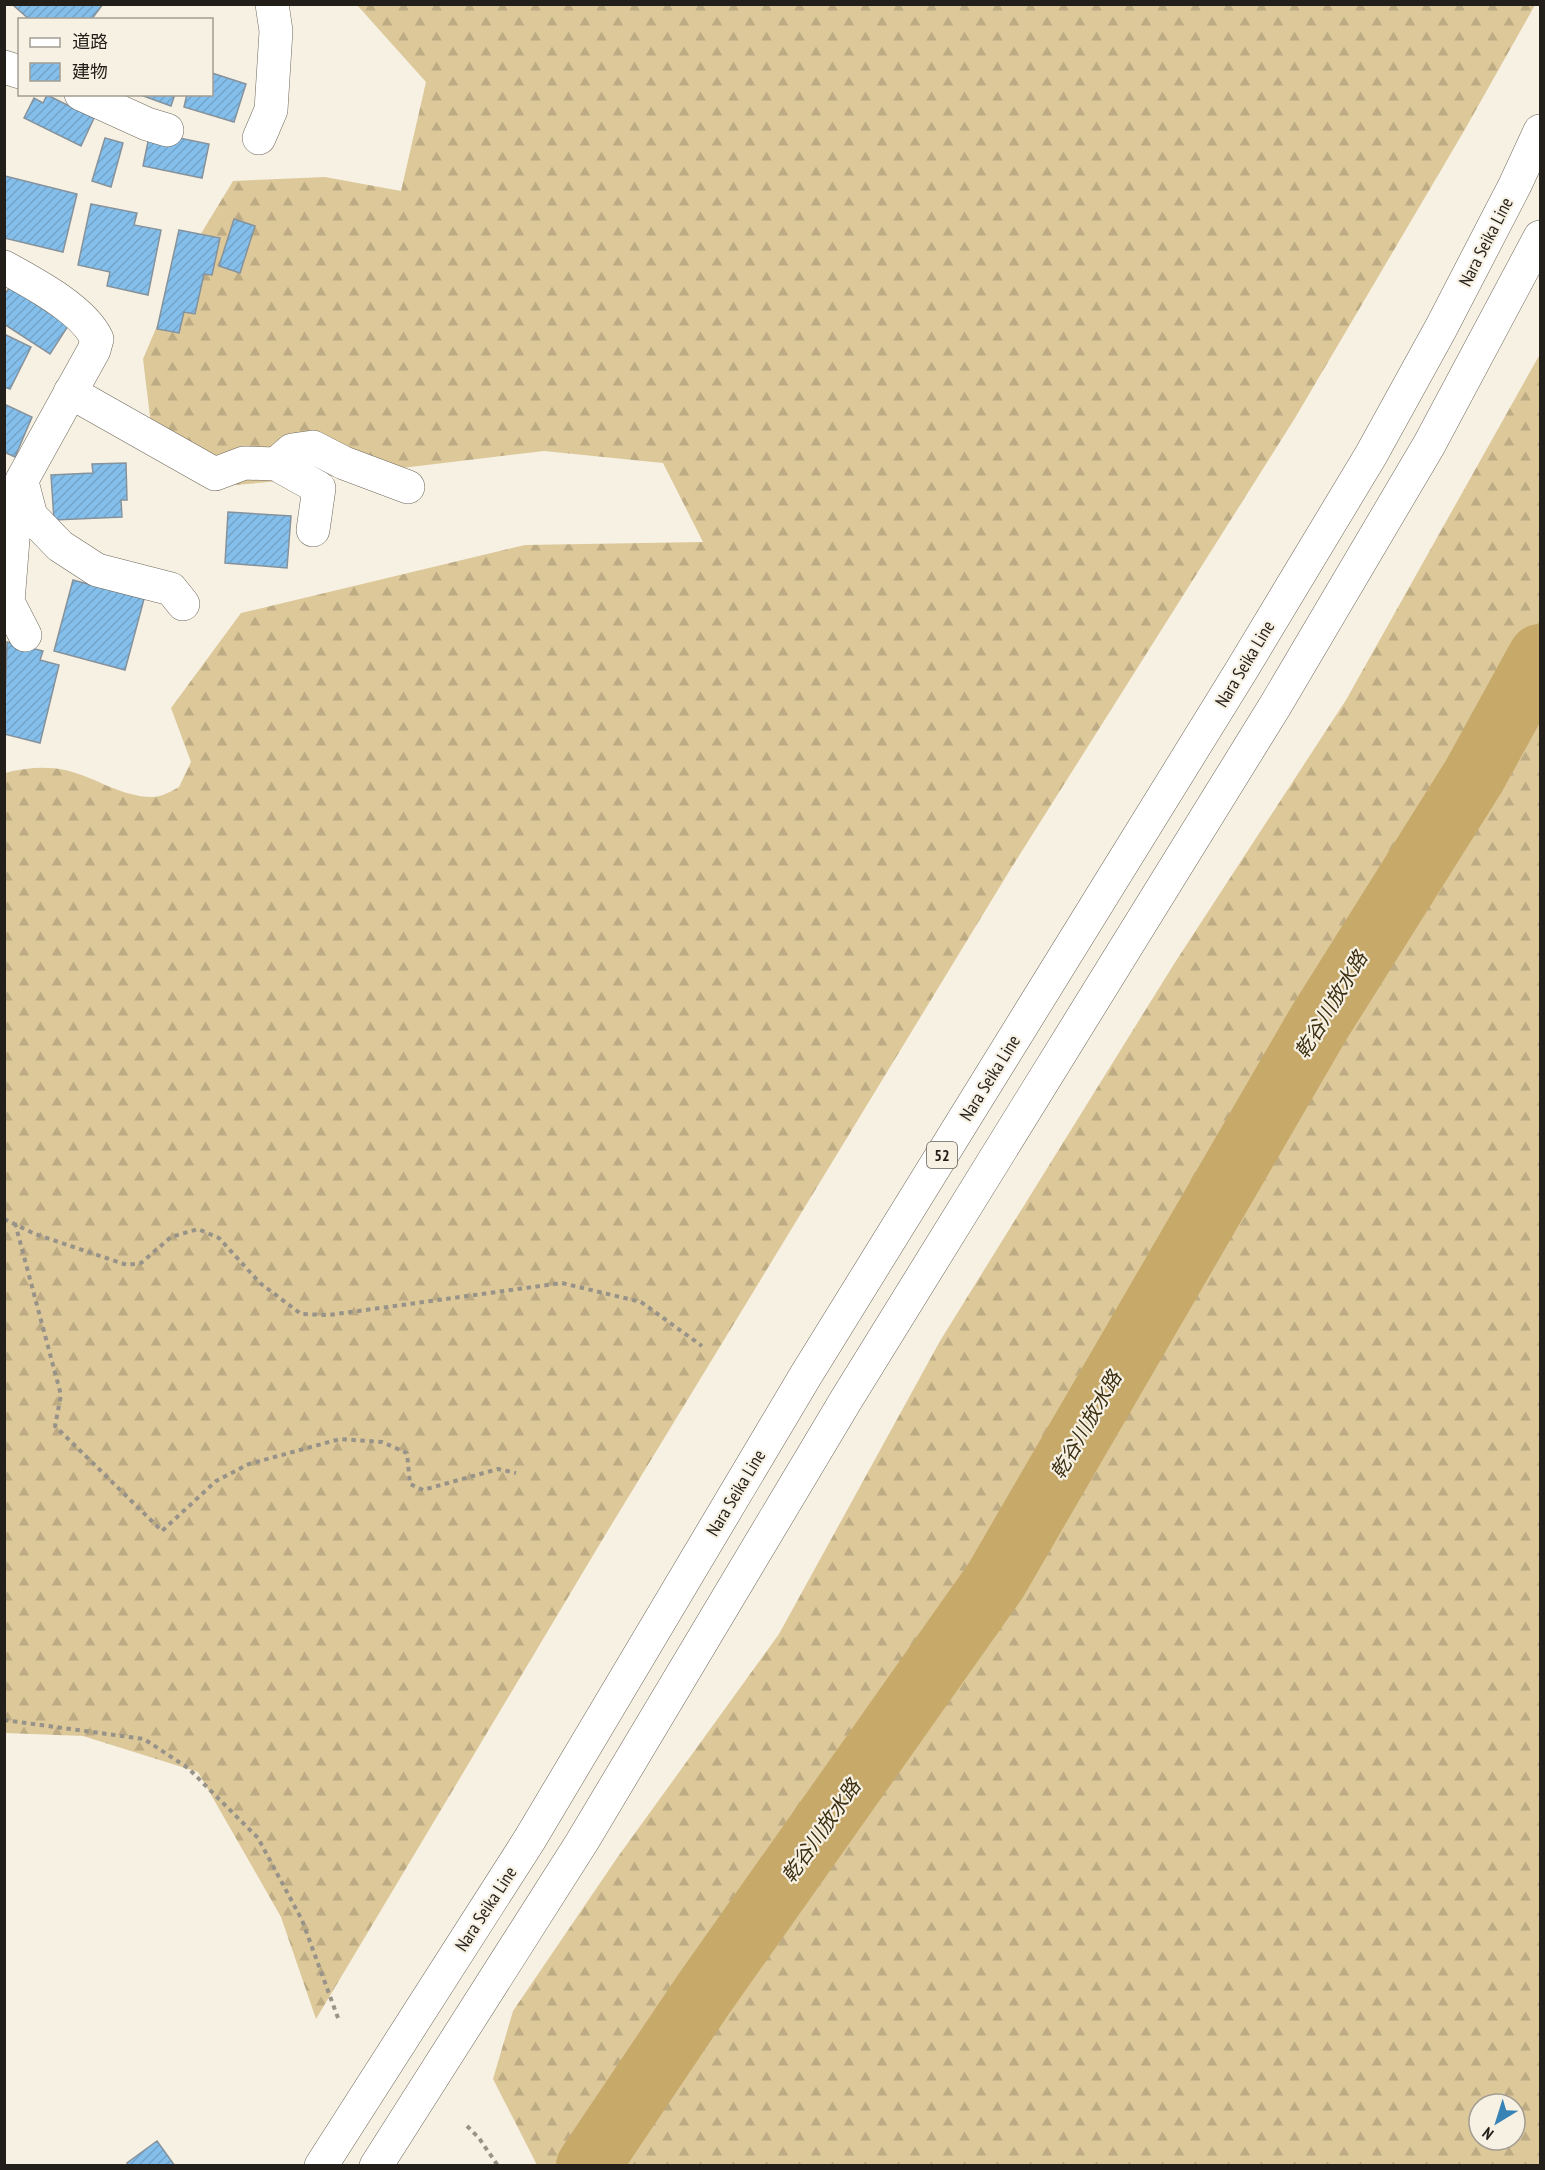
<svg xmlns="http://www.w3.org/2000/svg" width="1545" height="2170" viewBox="0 0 1545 2170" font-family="'PT Sans Narrow','Noto Sans JP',sans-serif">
<defs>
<pattern id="forest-firs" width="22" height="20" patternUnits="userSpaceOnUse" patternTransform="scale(1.5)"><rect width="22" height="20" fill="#ddc89a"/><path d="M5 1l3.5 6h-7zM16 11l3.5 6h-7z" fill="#bdab84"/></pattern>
<pattern id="building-hatch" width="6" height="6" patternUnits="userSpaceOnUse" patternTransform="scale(1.5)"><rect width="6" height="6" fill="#84bfec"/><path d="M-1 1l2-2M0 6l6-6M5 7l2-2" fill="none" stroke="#72a4ca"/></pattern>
</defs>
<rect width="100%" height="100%" fill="#f7f1e3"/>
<!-- forest -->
<path fill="url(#forest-firs)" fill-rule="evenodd" d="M 357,5 L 1535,5 L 1464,131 L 1295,418 L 1010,870 L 604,1537 L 316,2019 L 281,1917 L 198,1772 L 83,1736 L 5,1733 L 5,773 C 24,768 45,766 65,770 C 96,777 120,797 153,797 C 161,797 172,791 179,787 L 191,762 L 171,708 L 241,613 L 525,545 L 703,542 L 663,463 L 544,451 L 327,477 L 212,487 L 152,433 L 143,359 L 185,260 L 233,181 L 325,177 L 401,191 L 426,82 Z
M 1540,354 L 1540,2165 L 537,2165 L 493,2079 L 513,2011 L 617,1858 L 779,1634 L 940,1341 L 1174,964 L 1346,700 ZM 1479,2104 L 1515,2104 L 1515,2140 L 1479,2140 Z"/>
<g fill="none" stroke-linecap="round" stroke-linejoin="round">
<!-- river -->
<path stroke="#c7a96a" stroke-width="64" d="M 588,2166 L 703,1995 L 996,1580 L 1319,1023 L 1474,776 L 1540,656"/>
</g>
<!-- building -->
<path fill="url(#building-hatch)" stroke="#86929b" stroke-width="1.5" d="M 103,4 L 91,20 L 30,20 L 13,5 Z
M 212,73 L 246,84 L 234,122 L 184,107 L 187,94 L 212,94 Z
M 138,94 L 175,94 L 171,106 Z
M 47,95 L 94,118 L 81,146 L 24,118 L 34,98 L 43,103 Z
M 150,132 L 209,144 L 202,178 L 143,166 Z
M 105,138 L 123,143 L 111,187 L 92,181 Z
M 5,176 L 77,194 L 63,252 L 4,238 Z
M 91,204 L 137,213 L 134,225 L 161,230 L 148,295 L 107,286 L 110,272 L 78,265 Z
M 234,219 L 255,226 L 240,273 L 219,266 Z
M 179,230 L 220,238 L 212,275 L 204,274 L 195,314 L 184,312 L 179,333 L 157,329 Z
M 10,287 L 68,326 L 50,354 L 4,324 L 4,295 Z
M 4,334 L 31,347 L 10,389 L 4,387 Z
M 4,404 L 32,417 L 15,457 L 4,452 Z
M 126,463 L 127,500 L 121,500 L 122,517 L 54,520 L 51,475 L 93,473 L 92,464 Z
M 228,512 L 291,516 L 287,568 L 225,563 Z
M 73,580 L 144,599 L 125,670 L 54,651 Z
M 7,642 L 43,651 L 40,660 L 59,665 L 40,743 L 4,734 Z
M 157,2141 L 175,2166 L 129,2166 L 127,2163 Z"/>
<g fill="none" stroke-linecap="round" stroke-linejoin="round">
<!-- minor casing -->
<g stroke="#6e685c" stroke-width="34">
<path id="minor" d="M 4,67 L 20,72
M 81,94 L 147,124 L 167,130
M 259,138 L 271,110 L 276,31 L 272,4
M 4,267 C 33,283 83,309 97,339 L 94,350 L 22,480 L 14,527 L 8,602 L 25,635
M 70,392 L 215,474 L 244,463 L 276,464 L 292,450 L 313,447 L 344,463 L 408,487
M 276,464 L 319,488 L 313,530
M 22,482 L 31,516 L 60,546 L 97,570 L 171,589 L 183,604"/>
</g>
<!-- major casing -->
<g stroke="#6e685c" stroke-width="34">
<path id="major" d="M 321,2166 L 530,1839 L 806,1375 L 1241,671 L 1371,455 L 1441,328 L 1515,185 L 1540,131
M 376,2166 L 582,1842 L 846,1400 L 1275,706 L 1429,445 L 1540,237"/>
</g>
<!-- path -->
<path stroke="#989389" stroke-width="4" stroke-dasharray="4.5 4.5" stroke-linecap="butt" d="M 4,1219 L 35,1234 L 127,1265 L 141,1263 L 171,1237 L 198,1229 L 219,1238 L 260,1283 L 301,1314 L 329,1315 L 562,1283 L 641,1302 L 702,1346
M 15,1223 L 61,1395 L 55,1426 L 162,1531 L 216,1481 L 249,1464 L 340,1439 L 382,1442 L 407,1453 L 410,1484 L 423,1490 L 498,1469 L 516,1473
M 4,1720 L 144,1739 L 188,1768 L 258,1838 L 302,1920 L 338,2018
M 467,2126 L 479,2138 L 498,2166"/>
<!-- minor -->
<use href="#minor" stroke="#fff" stroke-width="33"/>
<!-- major -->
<use href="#major" stroke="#fff" stroke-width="33"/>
</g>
<g text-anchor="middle" stroke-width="4.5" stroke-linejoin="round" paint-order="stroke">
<!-- shield labels -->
<rect fill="#f7f1e3" stroke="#625e56" stroke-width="1.5" x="927" y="1142" width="30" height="26" rx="4.5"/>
<g font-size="16" font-weight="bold" fill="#221f1a">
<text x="942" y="1161">52</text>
</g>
<!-- street labels -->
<g font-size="18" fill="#221f1a" stroke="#f7f1e3">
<text transform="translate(1486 242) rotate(-63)" y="6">Nara Seika Line</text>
<text transform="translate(1245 664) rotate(-59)" y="6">Nara Seika Line</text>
<text transform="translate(990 1078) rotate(-58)" y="6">Nara Seika Line</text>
<text transform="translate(736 1493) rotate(-59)" y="6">Nara Seika Line</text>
<text transform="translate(486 1909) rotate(-57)" y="6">Nara Seika Line</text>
</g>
<!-- water labels -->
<g font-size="20" font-style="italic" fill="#3b2e11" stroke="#f7f1e3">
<text transform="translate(1331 1005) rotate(-59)" y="7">乾谷川放水路</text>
<text transform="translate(1086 1425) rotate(-60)" y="7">乾谷川放水路</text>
<text transform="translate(821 1831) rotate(-55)" y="7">乾谷川放水路</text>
</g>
</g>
<!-- border -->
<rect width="1545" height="2170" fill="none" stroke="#221f1a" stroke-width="12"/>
<!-- legend -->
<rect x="18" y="18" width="195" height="78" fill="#f7f1e3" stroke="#a29d93" stroke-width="1.5"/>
<rect x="30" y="38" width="30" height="9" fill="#ffffff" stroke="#a29d93" stroke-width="1.5"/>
<text x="72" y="48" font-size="18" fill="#221f1a">道路</text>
<rect x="30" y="63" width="30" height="18" fill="url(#building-hatch)" stroke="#a29d93" stroke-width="1.5"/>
<text x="72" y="78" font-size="18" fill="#221f1a">建物</text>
<!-- north arrow -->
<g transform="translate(1497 2122) rotate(218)"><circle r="28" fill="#f7f1e3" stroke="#a29d93" stroke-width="1.5"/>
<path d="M0-4.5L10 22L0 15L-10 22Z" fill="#3883b6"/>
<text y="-9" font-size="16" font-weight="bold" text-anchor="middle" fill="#221f1a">N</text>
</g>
</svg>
